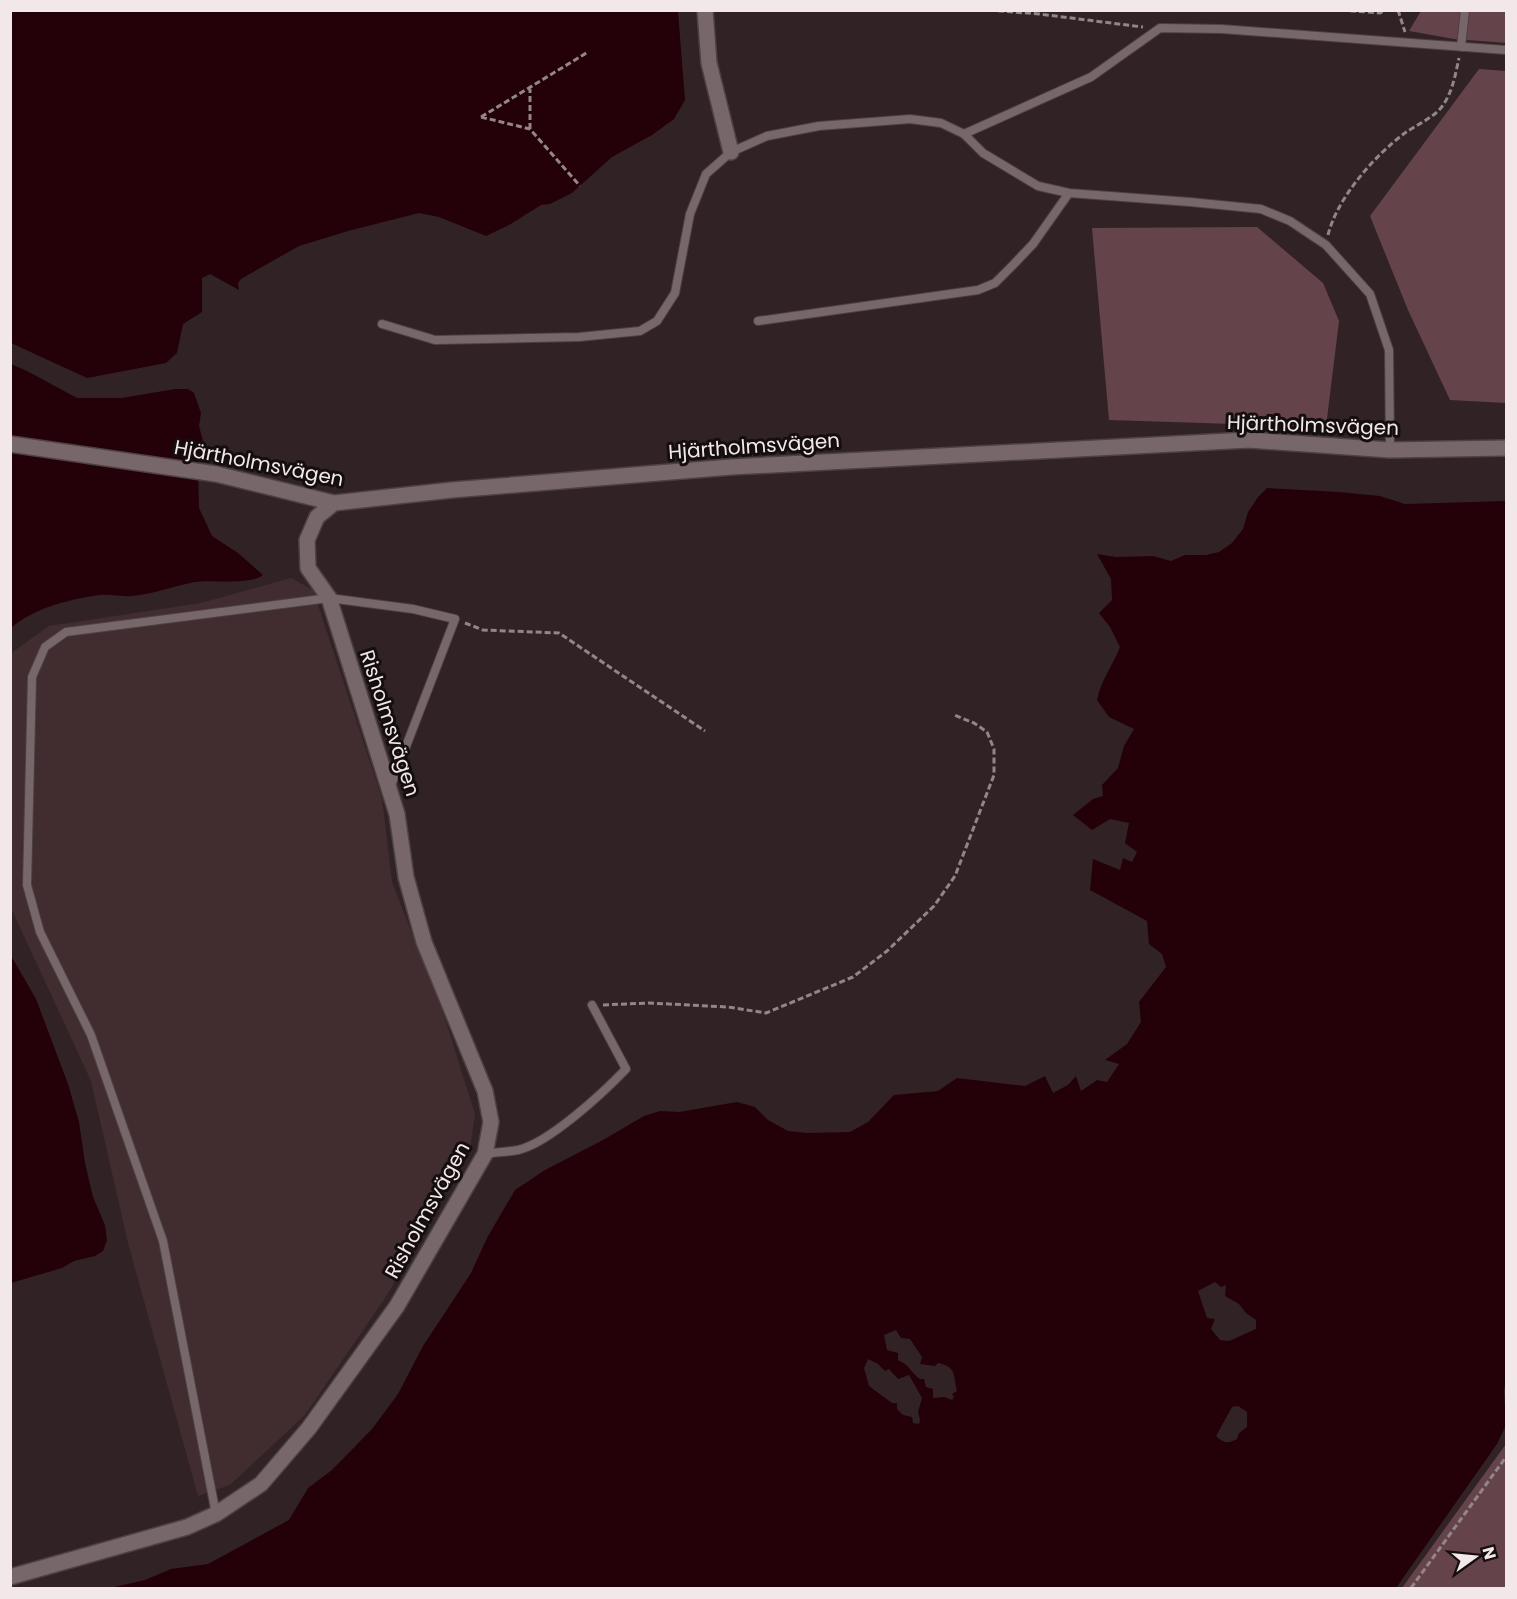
<svg xmlns="http://www.w3.org/2000/svg" width="1517" height="1599" viewBox="0 0 1517 1599" font-family="Poppins,sans-serif">
<rect width="100%" height="100%" fill="#312325"/>
<!-- built -->
<path fill="#412c30" d="M 291,578 L 313,590 L 382,798 L 392,882 L 443,1012 L 475,1114 L 470,1149 L 387,1295 L 305,1415 L 230,1485 L 198,1496 L 128,1243 L 91,1081 L 11,908 L 10,654 L 49,626 L 201,603 Z"/>
<!-- green -->
<path fill="#65434a" d="M 1421,11 L 1506,11 L 1506,43 L 1454,39 L 1409,31 Z
M 1479,69 L 1506,71 L 1506,403 L 1450,400 L 1408,310 L 1370,216 Z
M 1257,227 L 1323,283 L 1339,321 L 1326,427 L 1109,420 L 1092,228 Z
M 1506,1444 L 1506,1588 L 1402,1588 Z"/>
<!-- water -->
<path fill="#240008" fill-rule="evenodd" d="M 11,11 L 678,11 L 685,100 L 674,119 L 652,135 L 612,157 L 572,193 L 550,204 L 541,205 L 509,225 L 486,236 L 439,217 L 419,213 L 348,231 L 299,246 L 241,279 L 238,283 L 239,290 L 210,274 L 202,278 L 202,312 L 183,324 L 177,353 L 181,373 L 188,389 L 194,393 L 201,413 L 199,426 L 203,441 L 198,466 L 199,508 L 212,536 L 238,553 L 263,575 C 249,586 213,579 195,582 C 174,586 154,594 132,596 C 122,597 111,594 100,595 C 70,599 34,608 11,628 Z
M 1267,488 L 1339,492 L 1380,496 L 1405,504 L 1506,501 L 1506,1377 L 1504,1391 L 1506,1425 L 1497,1444 L 1396,1588 L 110,1588 L 145,1580 L 171,1569 L 208,1564 L 289,1520 L 308,1488 L 332,1470 L 372,1429 L 398,1394 L 423,1346 L 471,1273 L 487,1238 L 515,1190 L 545,1170 L 603,1140 L 644,1116 L 660,1111 L 679,1112 L 737,1102 L 755,1107 L 768,1120 L 788,1131 L 807,1133 L 850,1132 L 868,1122 L 894,1095 L 938,1091 L 957,1078 L 1025,1086 L 1045,1076 L 1053,1093 L 1068,1085 L 1076,1076 L 1081,1091 L 1097,1080 L 1107,1082 L 1119,1064 L 1105,1060 L 1127,1044 L 1141,1022 L 1139,1002 L 1166,967 L 1162,954 L 1149,944 L 1147,921 L 1090,890 L 1093,859 L 1120,870 L 1123,858 L 1132,862 L 1137,852 L 1125,843 L 1129,823 L 1110,819 L 1092,830 L 1073,815 L 1093,799 L 1103,796 L 1102,785 L 1118,768 L 1124,746 L 1134,729 L 1109,717 L 1097,700 C 1101,680 1113,665 1120,647 L 1110,627 L 1099,613 L 1112,600 L 1111,579 L 1097,554 L 1116,557 L 1153,556 L 1171,561 L 1185,555 L 1206,555 L 1219,552 L 1232,543 L 1243,529 L 1248,512 L 1258,497 ZM 1215,1282 L 1221,1287 L 1226,1285 L 1225,1296 L 1239,1304 L 1246,1313 L 1256,1320 L 1256,1329 L 1229,1341 L 1220,1340 L 1211,1329 L 1215,1319 L 1207,1318 L 1198,1291 ZM 896,1330 L 901,1338 L 910,1339 L 922,1357 L 920,1364 L 935,1366 L 938,1363 C 957,1367 953,1375 957,1391 L 952,1394 L 954,1397 L 952,1400 L 944,1397 L 933,1398 L 933,1389 L 926,1387 L 924,1379 L 920,1379 C 910,1372 911,1366 898,1360 L 898,1353 L 887,1350 L 884,1335 ZM 868,1359 L 878,1364 L 885,1371 L 889,1369 L 898,1379 L 909,1375 L 922,1398 L 918,1412 L 920,1420 L 919,1424 L 913,1423 L 912,1417 L 903,1415 L 897,1409 L 897,1403 L 892,1403 L 869,1386 L 864,1368 ZM 1238,1406 L 1247,1412 L 1247,1427 L 1239,1433 L 1237,1439 C 1228,1444 1223,1443 1216,1436 L 1232,1407 Z
M 10,954 L 36,999 L 68,1084 L 79,1122 L 85,1163 L 93,1197 L 105,1225 L 107,1240 L 103,1251 L 95,1256 L 74,1261 L 62,1268 L 11,1283 Z"/>
<!-- pier -->
<path fill="#312325" d="M 11,343 L 87,378 L 166,363 L 177,353 L 188,389 L 175,389 L 122,398 L 77,398 L 27,371 L 11,364 Z"/>
<g fill="none" stroke-linecap="round" stroke-linejoin="round">
<!-- lane casing -->
<g stroke="#4c4144" stroke-width="10">
<path id="lane" d="M 1461,47 L 1465,10
M 964,134 L 1091,77 L 1160,28 L 1222,29 L 1506,50
M 758,321 L 978,290 L 995,283 L 1013,265 L 1033,244 L 1069,193
M 382,324 L 435,340 L 579,337 L 640,331 L 657,321 L 675,293 L 690,214 L 706,174 L 731,152 L 767,136 L 819,126 L 910,119 L 941,123 L 964,134 L 983,153 L 1038,186 L 1069,193 L 1190,202 L 1261,209 L 1290,221 L 1326,245 L 1370,294 L 1389,350 L 1390,450
M 485,1154 C 496,1152 507,1152 518,1150 C 549,1143 603,1093 626,1069 L 592,1005
M 216,1514 L 163,1241 L 91,1035 L 40,932 L 27,885 L 32,677 L 45,647 L 66,632 L 329,598 L 413,609 L 455,619 L 390,788"/>
</g>
<!-- street casing -->
<g stroke="#4c4144" stroke-width="18">
<path id="street" d="M 705,10 L 709,63 L 731,152
M 216,474 L 334,503 L 452,490 L 731,467 L 1249,440 L 1390,450 L 1506,448
M 10,1577 L 187,1527 L 216,1514 L 261,1484 L 309,1428 L 397,1306 L 485,1154 L 491,1122 L 485,1091 L 424,942 L 406,877 L 397,814 L 329,598 L 308,568 L 307,540 L 317,517 L 334,503"/>
</g>
<!-- path -->
<path stroke="#928688" stroke-width="3" stroke-dasharray="6 3" stroke-linecap="butt" d="M 989,10 L 1039,14 L 1143,27
M 1341,10 L 1380,13 L 1385,10
M 1398,10 L 1405,32
M 481,117 L 530,129 L 580,186
M 481,117 L 588,52
M 530,129 L 530,87
M 1328,235 C 1337,198 1375,155 1405,133 C 1416,125 1431,119 1440,109 C 1452,95 1455,76 1459,58
M 465,623 L 483,630 L 559,633 L 705,731
M 603,1005 L 649,1003 L 728,1007 L 766,1013 L 853,977 L 887,951 L 934,906 L 955,876 L 994,775 L 994,749 L 987,732 L 974,723 L 954,715
M 1411,1588 L 1506,1457"/>
<!-- lane -->
<use href="#lane" stroke="#78676a" stroke-width="8"/>
<!-- street -->
<use href="#street" stroke="#78676a" stroke-width="15"/>
<!-- street-bridge casing -->
<g stroke="#4c4144" stroke-width="18" stroke-linecap="butt">
<path id="street-bridge" d="M 10,444 L 216,474"/>
</g>
<!-- street-bridge -->
<use href="#street-bridge" stroke="#78676a" stroke-width="15"/>
</g>
<g text-anchor="middle" stroke-width="6" stroke-linejoin="round" paint-order="stroke">
<!-- street labels -->
<g font-size="20" fill="#f2e8ea" stroke="#140e0f">
<text transform="translate(1313 425) rotate(2)" y="7">Hjärtholmsvägen</text>
<text transform="translate(754 446) rotate(-4)" y="7">Hjärtholmsvägen</text>
<text transform="translate(259 463) rotate(11)" y="7">Hjärtholmsvägen</text>
<text transform="translate(390 723) rotate(72)" y="7">Risholmsvägen</text>
<text transform="translate(427 1210) rotate(-61)" y="7">Risholmsvägen</text>
</g>
</g>
<!-- border -->
<rect width="1517" height="1599" fill="none" stroke="#f2e8ea" stroke-width="24"/>
<!-- north arrow -->
<g transform="translate(1475 1557) rotate(75)" stroke="#140e0f" stroke-width="4.5" paint-order="stroke">
<path d="M0-4.5L10 22L0 15L-10 22Z" fill="#f2e8ea"/>
<text y="-9" font-size="16" font-weight="bold" text-anchor="middle" fill="#f2e8ea">N</text>
</g>
</svg>
